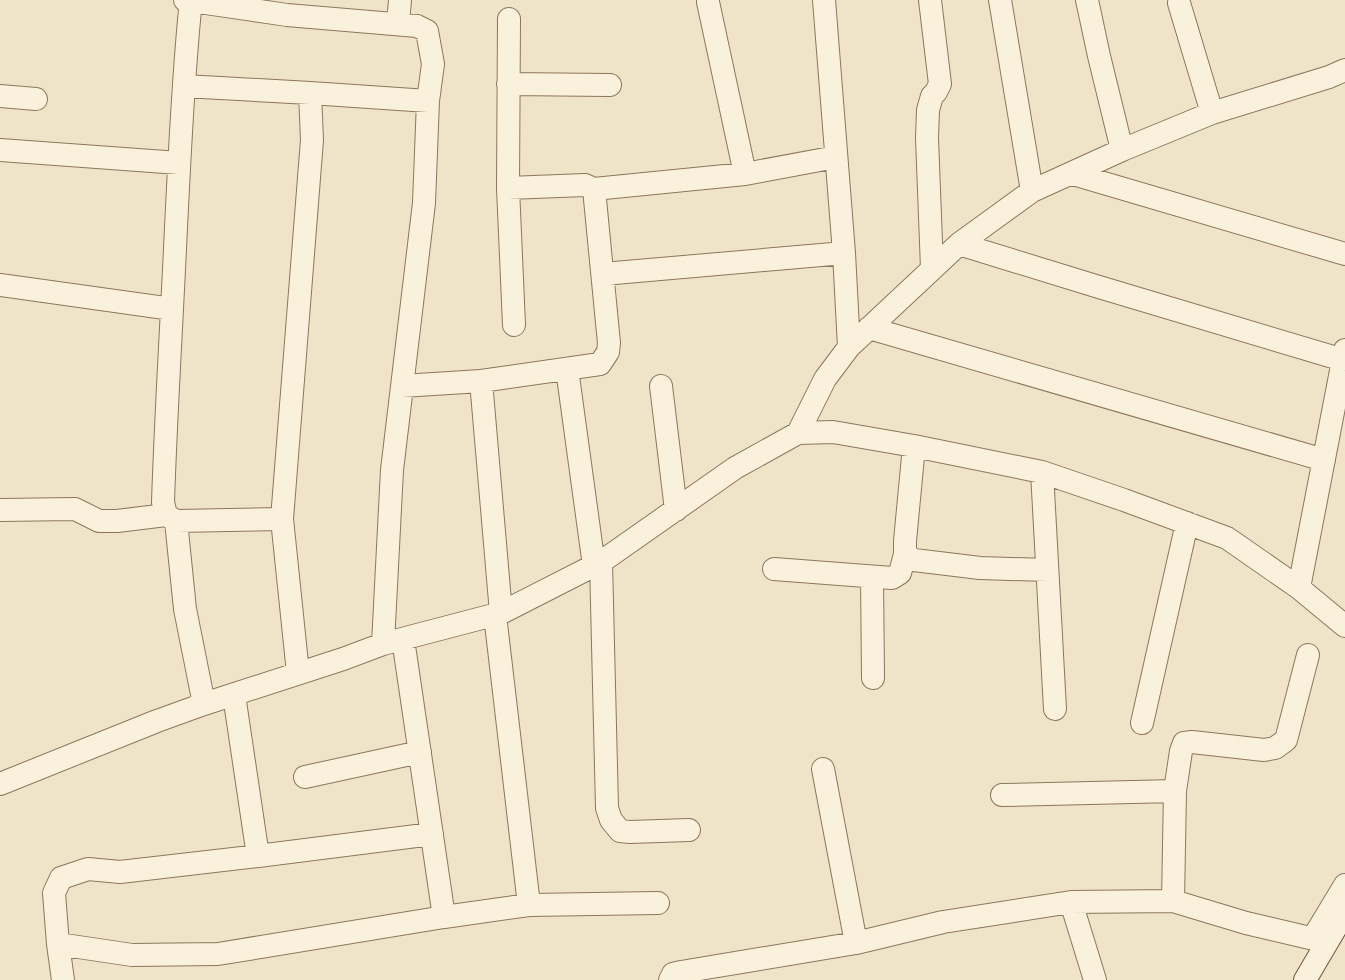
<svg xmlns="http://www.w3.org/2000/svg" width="1345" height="980" viewBox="0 0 1345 980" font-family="Literata,serif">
<rect width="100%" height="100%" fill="#f0e4c8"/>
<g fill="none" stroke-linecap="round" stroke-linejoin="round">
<!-- street casing -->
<g stroke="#8d765c" stroke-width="24">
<path id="street" d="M 185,0 L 287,15 L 417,26 L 427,31 L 433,64 L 428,101 L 424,203 L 392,470 L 383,644
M 191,0 C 183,75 180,151 176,227 C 172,318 166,410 163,502 L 166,515 L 176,521 L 282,519
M 824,0 L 844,253 L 849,347
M 930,0 L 940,84 L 936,92 L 932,96 L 928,110 L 927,138 L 932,269
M 1000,0 L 1032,191
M 1087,0 L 1099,56 L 1122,150
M 708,2 L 745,174
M 1179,3 L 1212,113
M 398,23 L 400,0
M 508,84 L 610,85
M 184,86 L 310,93
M 0,96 L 36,99
M 0,150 L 179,163
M 1073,174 L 1345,254
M 508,188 L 514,325
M 594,189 L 745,174 L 836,157
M 959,244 L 1099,287 L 1343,360
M 603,274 L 844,253
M 0,285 L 172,309
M 869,328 L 1324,460
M 567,369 L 594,566
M 481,381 L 600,364 L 608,352 L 609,343 L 594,189 L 585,185 L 508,188 L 509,19
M 402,386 L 481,381 L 501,613
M 661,386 L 676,510
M 798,433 L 825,379 L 849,347 L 959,244 L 1032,191 L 1122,150 L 1212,113 L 1329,77 L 1345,70
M 914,446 L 905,541 L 905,554 L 914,560 L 980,568 L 1047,570
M 1042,472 L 1055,709
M 0,510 L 75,509 L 99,521 L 117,521 L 166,515
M 176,521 L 185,609 L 204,704
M 601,562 L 607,808 L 611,820 L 620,831 L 630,832 L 689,830
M 774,569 L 892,578 L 900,573 L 905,554
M 872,577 L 873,678
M 1299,588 L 1345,350
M 495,615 L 529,905
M 403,639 L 444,917 L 529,905 L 658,903
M 298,673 L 282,519 L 312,140 L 310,93 L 428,101
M 234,695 L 258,856
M 1142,723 L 1187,523
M 823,769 L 856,943
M 305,777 L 420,752
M 0,784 L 157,721 L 204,704 L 343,659 L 383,644 L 501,613 L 601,562 L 735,468 L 798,433 L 833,432 L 914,446 L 1042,472 L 1124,500 L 1227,538 L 1299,588 L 1345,626
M 1175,791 L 1181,751 L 1184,743 L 1192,742 L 1264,750 L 1275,748 L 1286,740 L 1308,655
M 1002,795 L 1175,791 L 1173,901
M 432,834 L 258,856 L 120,872 L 88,869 L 61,878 L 54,893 L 58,944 L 132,955 L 218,954 L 444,917
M 1071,902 L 1095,980
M 1313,938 L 1345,885
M 58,944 L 63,980
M 670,980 L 673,974 L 681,972 L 856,943 L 943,922 L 1071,902 L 1173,901 L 1246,923 L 1327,942"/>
</g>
<!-- secondary casing -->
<g stroke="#6f573f" stroke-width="24">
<path id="secondary" d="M 1305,980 L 1345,912"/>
</g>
<!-- street -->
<use href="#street" stroke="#faf1dc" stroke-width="22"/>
<!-- secondary -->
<use href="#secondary" stroke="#faf1dc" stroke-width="22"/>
</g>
</svg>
